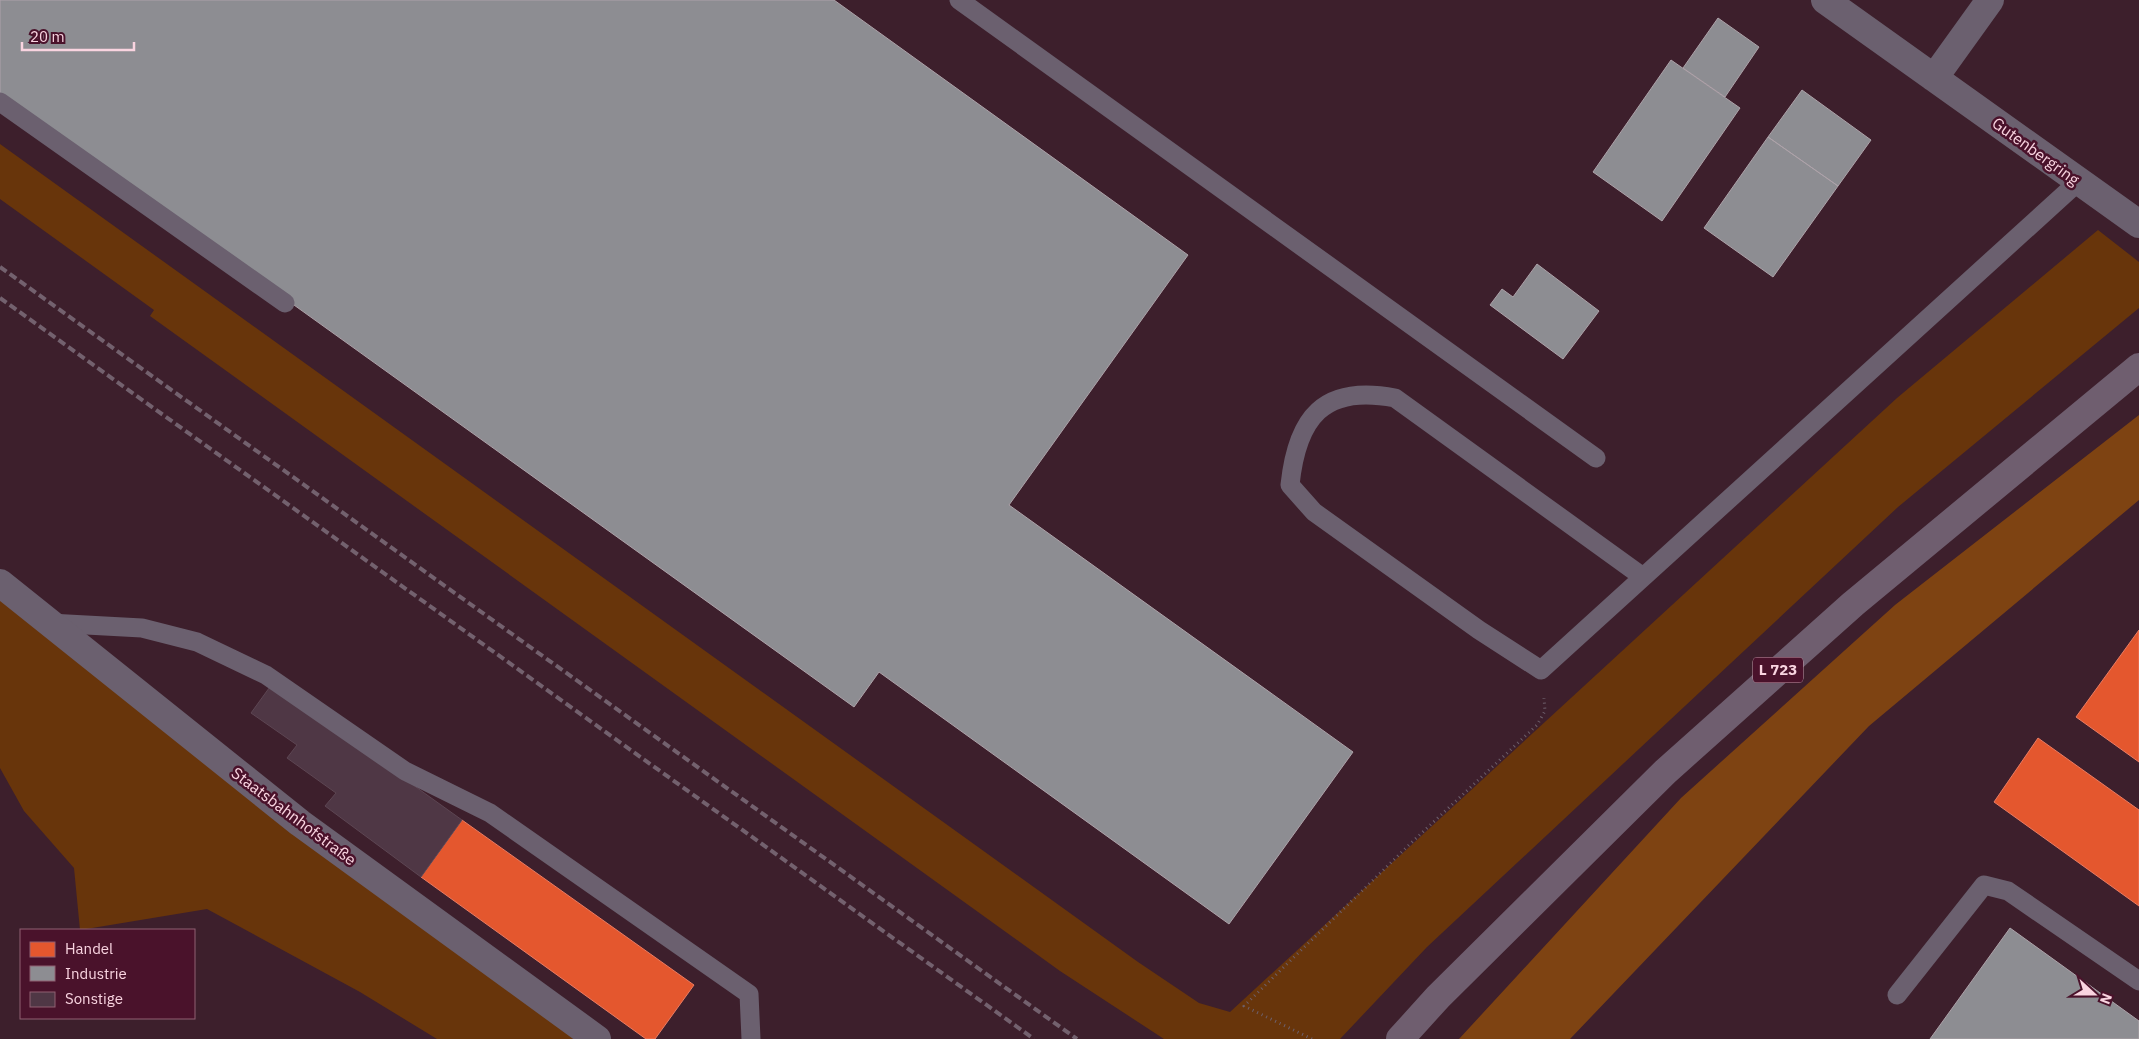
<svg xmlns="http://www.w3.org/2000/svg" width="2139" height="1039" viewBox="0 0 2139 1039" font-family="'IBM Plex Sans',sans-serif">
<rect width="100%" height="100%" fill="#3d1f2c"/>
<!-- green -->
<path fill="#68350b" d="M 0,144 L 1138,962 L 1199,1003 L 1230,1012 L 1897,398 L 2098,230 L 2139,262 L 2139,308 L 1898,507 L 1427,947 L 1340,1039 L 1164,1039 L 1060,971 L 150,316 L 154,310 L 0,199 Z
M 0,588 L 580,1039 L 437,1039 L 360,992 L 207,909 L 80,930 L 74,868 L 24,811 L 0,768 Z"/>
<!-- forest -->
<path fill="#7e4312" d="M 2139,415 L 2139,500 L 1869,726 L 1570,1039 L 1459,1039 L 1681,798 L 1895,605 Z"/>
<!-- shops -->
<path fill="#e4572e" stroke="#ea7c63" d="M 2139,630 L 2139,762 L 2076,717 Z
M 2038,738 L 2139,810 L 2139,906 L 1994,802 Z
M 462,820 L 694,985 L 655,1039 L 646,1039 L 421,877 Z"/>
<!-- industry -->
<path fill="#8d8d92" stroke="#ada2a9" d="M 0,0 L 834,0 L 1188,255 L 1009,505 L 1353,752 L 1229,924 L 879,672 L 854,707 L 0,94 Z
M 1718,18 L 1759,47 L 1725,97 L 1683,68 Z
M 1671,60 L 1740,108 L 1662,221 L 1593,172 Z
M 1802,90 L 1871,140 L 1838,186 L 1768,137 Z
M 1768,137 L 1838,186 L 1773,277 L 1704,228 Z
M 1537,264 L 1599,311 L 1563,359 L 1490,305 L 1502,289 L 1513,297 Z
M 2010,928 L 2139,1021 L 2139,1039 L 1930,1039 Z"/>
<!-- building -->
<path fill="#4f3745" stroke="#5d4653" d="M 272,684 L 462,820 L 421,877 L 325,806 L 336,793 L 287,758 L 297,745 L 251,713 Z"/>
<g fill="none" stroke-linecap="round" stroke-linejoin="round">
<!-- path -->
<path stroke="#6e606c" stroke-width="3" stroke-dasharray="1 4" stroke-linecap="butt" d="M 1312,1039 L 1244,1006 L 1410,844 L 1537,725 L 1545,711 L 1544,698"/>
<!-- lane -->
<path stroke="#6b606f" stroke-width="19" d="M 959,0 L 1596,458
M 0,102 L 285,303
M 1643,577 L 1395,398 C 1323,384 1297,418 1290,485 L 1314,512 L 1479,630 L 1541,670 L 2078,182
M 49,623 L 142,628 L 197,642 L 266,675 L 405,771 L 490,813 L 749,994 L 751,1039
M 1897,995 L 1984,885 L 2008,891 L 2139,981"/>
<!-- street -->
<path stroke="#6b606f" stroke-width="28" d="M 1825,0 L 2139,224
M 1934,78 L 1990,0
M 0,583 L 300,823 L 597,1039"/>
<!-- primary -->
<path stroke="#6f5e6f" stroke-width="28" d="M 1400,1039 L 1438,997 L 1665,772 L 1853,604 L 2139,367"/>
<!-- rail -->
<path stroke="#73616e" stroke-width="4" stroke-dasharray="8 4" stroke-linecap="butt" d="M 0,267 L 1077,1039
M 0,298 L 1034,1039"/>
</g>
<g text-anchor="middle" stroke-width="5" stroke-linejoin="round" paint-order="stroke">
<!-- shield labels -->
<rect fill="#4a122b" stroke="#c49aaa" stroke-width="1" x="1753" y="657.5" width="50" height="25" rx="4"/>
<g font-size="15" font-weight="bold" fill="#f9d4e0">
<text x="1778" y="675">L 723</text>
</g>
<!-- street labels -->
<g font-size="16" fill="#f9d4e0" stroke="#4a122b">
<text transform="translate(2036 151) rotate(36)" y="6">Gutenbergring</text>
<text transform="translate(294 816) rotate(37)" y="6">Staatsbahnhofstraße</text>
</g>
</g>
<!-- legend -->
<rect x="20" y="929" width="175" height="90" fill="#4a122b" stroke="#906073"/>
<rect x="30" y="942" width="25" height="15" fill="#e4572e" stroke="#906073"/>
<text x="65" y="954" font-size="15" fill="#f9d4e0">Handel</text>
<rect x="30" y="966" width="25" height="15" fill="#8d8d92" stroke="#906073"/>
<text x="65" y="979" font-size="15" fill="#f9d4e0">Industrie</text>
<rect x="30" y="992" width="25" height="15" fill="#4f3745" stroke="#906073"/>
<text x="65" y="1004" font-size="15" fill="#f9d4e0">Sonstige</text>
<!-- north arrow -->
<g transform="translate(2094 994) rotate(111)" stroke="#4a122b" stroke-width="4" paint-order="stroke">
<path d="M0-4L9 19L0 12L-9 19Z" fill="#f9d4e0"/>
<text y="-8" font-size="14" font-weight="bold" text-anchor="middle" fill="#f9d4e0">N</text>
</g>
<!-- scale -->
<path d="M22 42v8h112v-8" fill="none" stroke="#f9d4e0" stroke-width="2.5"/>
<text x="30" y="42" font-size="15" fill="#f9d4e0" stroke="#4a122b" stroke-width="4" paint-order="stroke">20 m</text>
</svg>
